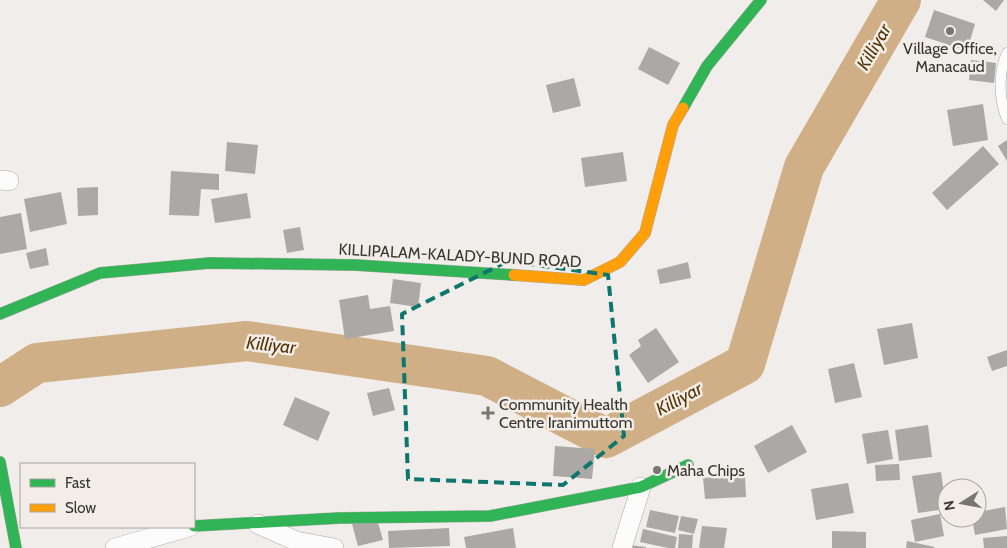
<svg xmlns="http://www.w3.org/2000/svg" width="1007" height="548" viewBox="0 0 1007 548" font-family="Cabin,sans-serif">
<rect width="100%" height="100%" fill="#f0edea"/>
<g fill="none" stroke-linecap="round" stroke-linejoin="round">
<!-- river -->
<path stroke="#d0af86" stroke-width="40" d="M 0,387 L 37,363 L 247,341 L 487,376 L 606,438 L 745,364 L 804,167 L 901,0"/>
</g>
<!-- building -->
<path fill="#aba8a6" d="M 983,0 L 1004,0 L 996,11 Z
M 934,10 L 975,24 L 967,51 L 925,37 Z
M 649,47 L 680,63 L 668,85 L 638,69 Z
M 971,60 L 996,63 L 994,83 L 969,80 Z
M 574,78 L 581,106 L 553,113 L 546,85 Z
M 983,104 L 988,140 L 953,146 L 947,110 Z
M 1007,140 L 1007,161 L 998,146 Z
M 227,142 L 258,145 L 255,174 L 225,171 Z
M 983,146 L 999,164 L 947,210 L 932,193 Z
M 623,152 L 627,181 L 585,187 L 581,158 Z
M 171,171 L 219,174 L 219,190 L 201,189 L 199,216 L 169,215 Z
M 98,187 L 98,215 L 78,216 L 77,188 Z
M 61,192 L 67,224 L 30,232 L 24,199 Z
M 247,193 L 251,218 L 215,223 L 211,199 Z
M 21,213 L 27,249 L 0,254 L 0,217 Z
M 300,227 L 304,250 L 287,253 L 283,230 Z
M 46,248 L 49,265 L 30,269 L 26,253 Z
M 688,262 L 691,278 L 660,284 L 657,270 Z
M 393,279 L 421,283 L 418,307 L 390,303 Z
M 368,295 L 370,309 L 390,306 L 394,331 L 345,339 L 339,300 Z
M 912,323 L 918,358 L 884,365 L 877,329 Z
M 656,328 L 679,362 L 648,383 L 629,355 L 641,346 L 638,340 Z
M 1007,350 L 1007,366 L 992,371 L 987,357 Z
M 854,363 L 862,397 L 835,403 L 828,369 Z
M 389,388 L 395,410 L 373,416 L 367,393 Z
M 295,397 L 330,412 L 318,441 L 283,425 Z
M 792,425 L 807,452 L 768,473 L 754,446 Z
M 928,425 L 932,457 L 899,461 L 895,430 Z
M 888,430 L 893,459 L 867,464 L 862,434 Z
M 555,446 L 595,449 L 592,479 L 553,476 Z
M 899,464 L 900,480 L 876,481 L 875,465 Z
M 941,472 L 946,509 L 918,513 L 912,476 Z
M 745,475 L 746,497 L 705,499 L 703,478 Z
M 848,483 L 854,513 L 816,520 L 811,489 Z
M 1005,507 L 1007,529 L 975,535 L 972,518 L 977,518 L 977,512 Z
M 650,510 L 679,516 L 675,533 L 646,527 Z
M 940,514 L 944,536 L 915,542 L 911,520 Z
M 681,516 L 698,519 L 694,534 L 678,530 Z
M 377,519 L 383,540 L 358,546 L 352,524 Z
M 702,526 L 727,528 L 724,548 L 699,548 Z
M 449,528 L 450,546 L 389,548 L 388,531 Z
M 513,528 L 516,548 L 466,548 L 464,537 Z
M 643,529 L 677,537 L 675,548 L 668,548 L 640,542 Z
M 832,531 L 866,532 L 866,548 L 832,548 Z
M 679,534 L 693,535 L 692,548 L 678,548 Z
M 1007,536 L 1007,548 L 984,548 L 983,538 Z
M 907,541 L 935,547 L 934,548 L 906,548 Z
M 629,545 L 646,547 L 646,548 L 629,548 Z"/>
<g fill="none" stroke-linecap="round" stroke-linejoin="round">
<!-- lane casing -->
<g stroke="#aaa8a5" stroke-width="11">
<path id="lane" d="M 1007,53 C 998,72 999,101 1007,119"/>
</g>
<!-- street casing -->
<g stroke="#aaa8a5" stroke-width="20">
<path id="street" d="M 0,180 L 9,181
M 258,524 L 296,541 L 334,548
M 115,548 L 189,527
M 622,548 L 641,487"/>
</g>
<!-- fast casing -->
<g stroke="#aaa8a5" stroke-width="12">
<path id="fast" d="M 683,108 L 707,66 L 761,0
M 0,314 L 100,273 L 210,263 L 355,265 L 514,275
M 0,462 L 16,548
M 194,526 L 339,518 L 490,516 L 641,487 L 688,465"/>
</g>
<!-- slow casing -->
<g stroke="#aaa8a5" stroke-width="12">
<path id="slow" d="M 514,275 L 584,280 L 620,262 L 645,233 L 673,125 L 683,108"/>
</g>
<!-- lane -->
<use href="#lane" stroke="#fdfcfc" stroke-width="10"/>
<!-- street -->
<use href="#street" stroke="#fdfcfc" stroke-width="19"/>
<!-- fast -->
<use href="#fast" stroke="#30b455" stroke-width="11"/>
<!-- slow -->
<use href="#slow" stroke="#ff9f0a" stroke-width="11"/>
</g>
<!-- marked area -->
<path fill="none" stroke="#0f766e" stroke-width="4" stroke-dasharray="10 6" stroke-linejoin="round" d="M 508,261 L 608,275 L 624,436 L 563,485 L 408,479 L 402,314 Z"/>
<!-- markers -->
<g fill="#787673" stroke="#f3ede7" stroke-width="2">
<circle cx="950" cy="31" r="5"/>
<path d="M485.5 405.5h5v5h5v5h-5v5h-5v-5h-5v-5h5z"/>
<circle cx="657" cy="470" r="5"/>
</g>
<g text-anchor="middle" stroke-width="5" stroke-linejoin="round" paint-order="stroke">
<!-- poi labels -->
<g font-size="16" fill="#383633" stroke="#f3ede7" text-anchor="start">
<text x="950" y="54" text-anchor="middle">Village Office,<tspan x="950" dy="18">Manacaud</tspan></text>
<text x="499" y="410">Community Health<tspan x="499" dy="18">Centre Iranimuttom</tspan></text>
<text x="667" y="476">Maha Chips</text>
</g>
<!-- street labels -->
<g font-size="16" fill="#383633" stroke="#f3ede7">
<text transform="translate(460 255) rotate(3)" y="6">KILLIPALAM-KALADY-BUND ROAD</text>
</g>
<!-- water labels -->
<g font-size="18" font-style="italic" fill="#523302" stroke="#f3ede7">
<text transform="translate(874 47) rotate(-60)" y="6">Killiyar</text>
<text transform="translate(271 345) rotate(6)" y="6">Killiyar</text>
<text transform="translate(679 399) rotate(-28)" y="6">Killiyar</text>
</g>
</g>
<!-- legend -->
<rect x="20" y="463" width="175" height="65" fill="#f3ede7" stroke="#a8a49f"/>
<rect x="30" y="479" width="25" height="8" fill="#30b455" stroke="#a8a49f"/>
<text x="65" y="488" font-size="15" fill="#383633">Fast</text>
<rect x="30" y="504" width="25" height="8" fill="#ff9f0a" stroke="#a8a49f"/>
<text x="65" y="513" font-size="15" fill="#383633">Slow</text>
<!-- north arrow -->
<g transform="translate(962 503) rotate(259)"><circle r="24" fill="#f3ede7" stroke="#a8a49f"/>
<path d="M0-4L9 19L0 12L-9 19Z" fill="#787673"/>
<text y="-8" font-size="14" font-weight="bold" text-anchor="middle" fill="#383633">N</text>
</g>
</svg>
